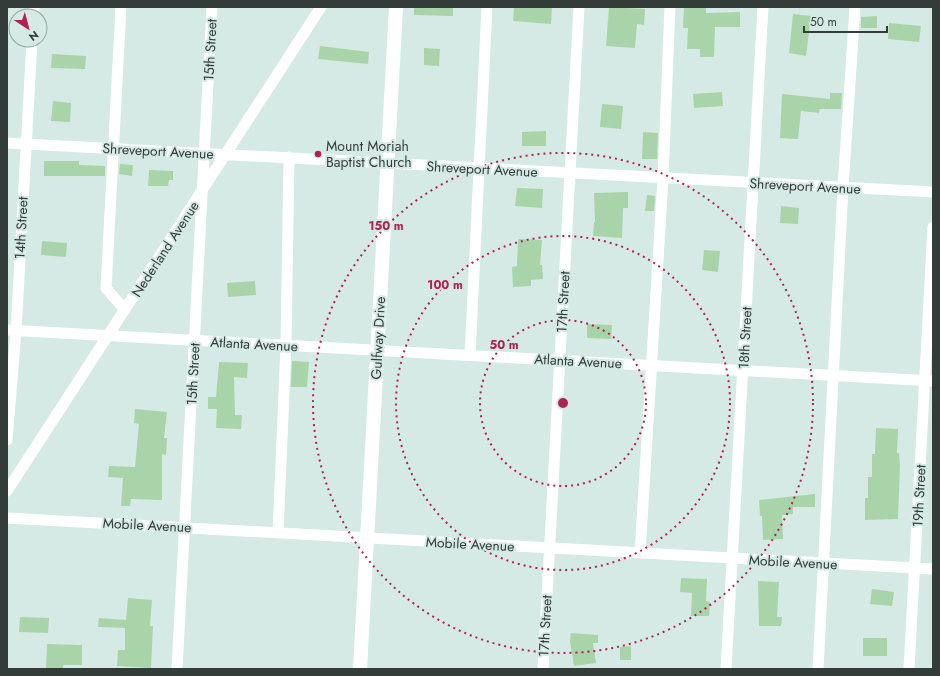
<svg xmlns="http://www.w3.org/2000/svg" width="940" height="676" viewBox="0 0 940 676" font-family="Jost,sans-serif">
<rect width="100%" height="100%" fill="#d5eae5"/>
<!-- building -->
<path fill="#a9d4a9" d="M 414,7 L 453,7 L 453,16 L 414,15 Z
M 514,7 L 552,7 L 551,24 L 513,21 Z
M 609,7 L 645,9 L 644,25 L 637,24 L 635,48 L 606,46 Z
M 684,8 L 706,8 L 706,13 L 740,12 L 740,27 L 715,27 L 714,57 L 700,57 L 700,49 L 687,49 L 688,28 L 683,28 Z
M 793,14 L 811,16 L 806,56 L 789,53 Z
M 877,16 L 877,28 L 861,28 L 861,17 Z
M 889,23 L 921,26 L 919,42 L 888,39 Z
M 320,46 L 369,52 L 368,64 L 318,59 Z
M 424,48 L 440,49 L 439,66 L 424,65 Z
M 52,54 L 86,56 L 85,69 L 51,68 Z
M 722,92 L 723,106 L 694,108 L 693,94 Z
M 830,93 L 842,93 L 841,109 L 820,109 L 819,113 L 801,111 L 798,139 L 780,138 L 782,94 L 830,99 Z
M 53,101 L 71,103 L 70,122 L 51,121 Z
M 602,104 L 623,106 L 621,129 L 600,127 Z
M 546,131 L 546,146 L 522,146 L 522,132 Z
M 643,132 L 658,133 L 657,159 L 642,159 Z
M 44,161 L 79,161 L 79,165 L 105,166 L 105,176 L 44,176 Z
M 120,164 L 133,165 L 132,176 L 119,174 Z
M 149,170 L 173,171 L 173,180 L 169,180 L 168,186 L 148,186 Z
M 517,188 L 543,189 L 542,208 L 515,206 Z
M 628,192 L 628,208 L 623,208 L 622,238 L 593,236 L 594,222 L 595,222 L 594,193 Z
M 647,195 L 655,196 L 654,211 L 645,211 Z
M 781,206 L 799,208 L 798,224 L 780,223 Z
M 518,239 L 542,240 L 540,265 L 542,265 L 543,279 L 531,280 L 531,286 L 513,287 L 512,267 L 517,266 Z
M 42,241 L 67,243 L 66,257 L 41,255 Z
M 704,250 L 720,251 L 718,272 L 702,270 Z
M 255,281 L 256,295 L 228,297 L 227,283 Z
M 587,324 L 612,325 L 611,339 L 587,338 Z
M 292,361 L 309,362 L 307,387 L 291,387 Z
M 219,362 L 248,363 L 247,378 L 234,377 L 235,415 L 242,415 L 241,429 L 216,428 L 217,409 L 208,409 L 208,397 L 216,397 Z
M 135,409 L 167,412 L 164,438 L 167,438 L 166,455 L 162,454 L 162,500 L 131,499 L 130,506 L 121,506 L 123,478 L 108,477 L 109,466 L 135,467 L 139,424 L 134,423 Z
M 876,428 L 898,429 L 897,453 L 899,453 L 900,465 L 898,519 L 865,520 L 865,498 L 868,498 L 868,477 L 872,477 L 872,454 L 875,454 Z
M 815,494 L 815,507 L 793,507 L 793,514 L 782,515 L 783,539 L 763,540 L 762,516 L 760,516 L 759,500 Z
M 681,578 L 707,579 L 706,601 L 710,602 L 709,616 L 691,616 L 692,593 L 680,592 Z
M 758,581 L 779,582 L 777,617 L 782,617 L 781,626 L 759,626 Z
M 872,589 L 894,592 L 892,606 L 870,604 Z
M 128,598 L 152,600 L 150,626 L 153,626 L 151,668 L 117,666 L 118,650 L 125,650 L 125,628 L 98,627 L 99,618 L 126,620 Z
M 20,617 L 49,618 L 48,633 L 19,632 Z
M 571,633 L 598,635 L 598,643 L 593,643 L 596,663 L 574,666 L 570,641 Z
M 863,638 L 887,638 L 887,656 L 863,656 Z
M 47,644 L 82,645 L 82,665 L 63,665 L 63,669 L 46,669 Z
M 631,646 L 631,660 L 620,660 L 620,647 Z"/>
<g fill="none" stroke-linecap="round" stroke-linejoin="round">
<!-- minor -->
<path stroke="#fff" stroke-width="11" d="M 121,7 L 106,288 L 125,310
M 34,16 L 34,7
M 7,143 L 933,192
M 7,330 L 933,381
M 470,355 L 487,7
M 7,440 L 16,331 L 32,40
M 7,491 L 321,7
M 7,518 L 933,569
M 278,533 L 286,345 L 289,157
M 640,553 L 663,178 L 670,7
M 177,669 L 212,7
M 543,669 L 579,7
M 726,669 L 763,7
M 818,669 L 843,188 L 855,7
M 909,669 L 933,227"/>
<!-- major -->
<path stroke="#fff" stroke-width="14" d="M 360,669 L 396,7"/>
</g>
<!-- distance rings -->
<g fill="none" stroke="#b12152" stroke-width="2" stroke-dasharray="2 4">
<circle cx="563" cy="403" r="83"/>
<circle cx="563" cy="403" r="167"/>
<circle cx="563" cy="403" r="250"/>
</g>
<!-- markers -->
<circle fill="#b12152" stroke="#d5eae5" stroke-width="1.5" cx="318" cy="154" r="4"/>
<g text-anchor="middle" stroke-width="4" stroke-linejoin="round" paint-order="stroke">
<!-- street labels -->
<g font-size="14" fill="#343c3a" stroke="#d5eae5">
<text transform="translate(210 50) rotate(-87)" y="5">15th Street</text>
<text transform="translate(158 151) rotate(3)" y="5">Shreveport Avenue</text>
<text transform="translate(482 169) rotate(3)" y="5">Shreveport Avenue</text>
<text transform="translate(805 186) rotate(3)" y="5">Shreveport Avenue</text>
<text transform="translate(21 228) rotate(-87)" y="5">14th Street</text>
<text transform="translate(165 249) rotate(-57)" y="5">Nederland Avenue</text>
<text transform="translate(563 302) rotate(-87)" y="5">17th Street</text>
<text transform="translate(378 338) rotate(-87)" y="5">Gulfway Drive</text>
<text transform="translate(745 338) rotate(-87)" y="5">18th Street</text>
<text transform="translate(254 344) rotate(3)" y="5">Atlanta Avenue</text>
<text transform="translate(578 361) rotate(3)" y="5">Atlanta Avenue</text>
<text transform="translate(193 374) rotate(-87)" y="5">15th Street</text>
<text transform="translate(919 496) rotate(-87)" y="5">19th Street</text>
<text transform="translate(147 525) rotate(3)" y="5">Mobile Avenue</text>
<text transform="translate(470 544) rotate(3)" y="5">Mobile Avenue</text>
<text transform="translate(793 562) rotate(3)" y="5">Mobile Avenue</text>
<text transform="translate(545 626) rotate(-87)" y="5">17th Street</text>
</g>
<!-- poi labels -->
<g font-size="14" fill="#343c3a" stroke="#d5eae5" text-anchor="start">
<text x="326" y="151">Mount Moriah<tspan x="326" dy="16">Baptist Church</tspan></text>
</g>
</g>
<circle cx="563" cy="403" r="6" fill="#b12152" stroke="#d5eae5" stroke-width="2"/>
<g font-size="12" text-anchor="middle" font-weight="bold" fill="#b12152" stroke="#d5eae5" stroke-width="4" stroke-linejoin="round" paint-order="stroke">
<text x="386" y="230">150 m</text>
<text x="445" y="289">100 m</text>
<text x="504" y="349">50 m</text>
</g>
<!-- border -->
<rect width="940" height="676" fill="none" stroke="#343c3a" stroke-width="16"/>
<!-- north arrow -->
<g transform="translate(28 28) rotate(144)"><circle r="19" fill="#d5eae5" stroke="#95a4a1"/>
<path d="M0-3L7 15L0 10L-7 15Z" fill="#b12152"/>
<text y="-6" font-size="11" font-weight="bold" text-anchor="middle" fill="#343c3a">N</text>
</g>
<!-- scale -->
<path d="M804 26v6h83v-6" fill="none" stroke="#343c3a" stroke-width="2"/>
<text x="810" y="26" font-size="12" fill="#343c3a" stroke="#d5eae5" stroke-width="3" paint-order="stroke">50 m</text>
</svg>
